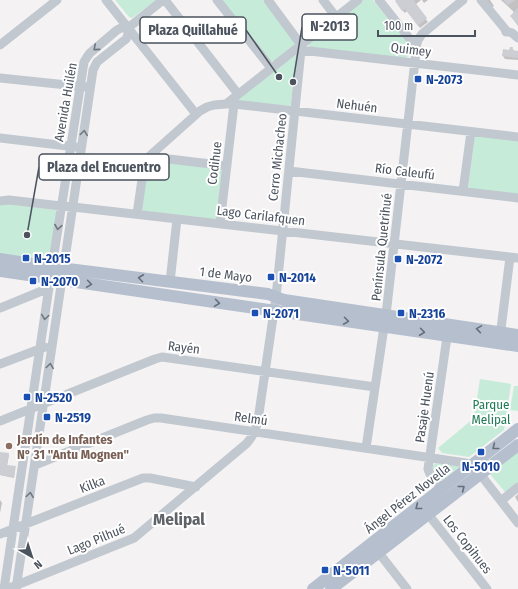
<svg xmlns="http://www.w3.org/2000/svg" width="518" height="589" viewBox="0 0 518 589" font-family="'Fira Sans Condensed',sans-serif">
<rect width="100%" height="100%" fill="#f4f2f2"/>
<!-- green -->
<path fill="#c6ecd9" d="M 115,0 L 157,0 L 132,18 L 129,17 Z
M 221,0 L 263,0 L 294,40 L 295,44 L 294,45 L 274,61 L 270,61 Z
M 362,0 L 373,0 L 410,46 L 412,52 L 409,56 L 405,58 L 310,47 L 309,46 L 308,44 Z
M 295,55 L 296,57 L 291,104 L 290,106 L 239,101 L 238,99 Z
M 475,136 L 518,140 L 518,195 L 468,188 Z
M 151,160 L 222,170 L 223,171 L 218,216 L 216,219 L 143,211 L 141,207 L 148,163 Z
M 0,203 L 56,210 L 57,211 L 49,262 L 0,256 Z
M 480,379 L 511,384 L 504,430 L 469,457 L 442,453 L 438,448 L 474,418 Z
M 514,386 L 518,386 L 518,411 L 510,410 Z
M 518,451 L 518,482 L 505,492 L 490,474 Z
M 435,463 L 459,466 L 459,467 L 442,481 L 432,471 L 433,466 Z"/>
<!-- shadow -->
<path fill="#0003" d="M 398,0 L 421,0 L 415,5 L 428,22 L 420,28 L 407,11 L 405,13 L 398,5 Z
M 422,0 L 428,0 L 424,3 Z
M 483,0 L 490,0 L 494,6 L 490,9 Z
M 501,0 L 518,0 L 518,26 L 511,16 L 514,14 L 513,11 Z
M 512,48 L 514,51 L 518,52 L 518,60 L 505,59 L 503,56 Z
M 0,453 L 9,455 L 7,466 L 15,468 L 14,478 L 0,475 Z
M 518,494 L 518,502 L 515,497 Z
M 0,500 L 2,503 L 0,513 Z"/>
<!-- building -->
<path fill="#cdced4" d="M 396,0 L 416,0 L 414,1 L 427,18 L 418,26 L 405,9 L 402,11 L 395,1 Z
M 503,0 L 515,0 L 508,5 Z
M 518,8 L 518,25 L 510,16 Z
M 510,47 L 513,47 L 512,50 L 518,51 L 518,58 L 502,56 L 503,49 L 509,50 Z
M 0,452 L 9,453 L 7,465 L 16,466 L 14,477 L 0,475 Z"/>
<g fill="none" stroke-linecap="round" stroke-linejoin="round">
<!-- minor -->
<path stroke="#c1c8cf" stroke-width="9" d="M 106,0 L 196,114
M 165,0 L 238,94
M 217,0 L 271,68
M 323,0 L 336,17
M 379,0 L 417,48
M 481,0 L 505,29 L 506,32
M 128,28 L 163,0
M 506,31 L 512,33 L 518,38
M 0,45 L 57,0
M 301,50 L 518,75
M 0,78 L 86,87
M 226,104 L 358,0
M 0,138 L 76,147
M 151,155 L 161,158 L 227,166
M 81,157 L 138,165 L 142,168
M 142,168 L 148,158 L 154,152 L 200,111 L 207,107 L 214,105 L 226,104 L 234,104 L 518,137
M 289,171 L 518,198
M 463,191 L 471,132
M 0,201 L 9,200 L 61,206 L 73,207 L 518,258
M 137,214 L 143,173 L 143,170 L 142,168
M 220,224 L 234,104
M 170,282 L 177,219
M 0,308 L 49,288
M 500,337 L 510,257
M 0,364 L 45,347
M 0,421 L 155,359 L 162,357 L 375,387
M 366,448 L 384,327 L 386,315 L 417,43 L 418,40 L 422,34 L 463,0
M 35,465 L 147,420 L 154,418 L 161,418 L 466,463 L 471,466 L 477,470 L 518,523
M 442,489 L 430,474 L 428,469 L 448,330
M 501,501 L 518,487
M 428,514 L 487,589
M 0,534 L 143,478 L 150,478 L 196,487
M 379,553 L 407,589
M 4,589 L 52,267 L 84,62 L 87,57 L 90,53 L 117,30 L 121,28 L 128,28
M 7,589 L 134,538 L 246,444 C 253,437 256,429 258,420 L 276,297 L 301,50 L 299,42 L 296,38 L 268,0
M 16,589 L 93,70 L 97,62 L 126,39 L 128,35 L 128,28"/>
<!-- major -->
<path stroke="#b5bfce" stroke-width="12" d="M 0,259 L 52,267 L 268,294 L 284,300 L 518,335
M 0,271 L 518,346
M 313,589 L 518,429
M 331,589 L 518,445"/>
</g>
<!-- one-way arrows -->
<defs><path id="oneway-chevron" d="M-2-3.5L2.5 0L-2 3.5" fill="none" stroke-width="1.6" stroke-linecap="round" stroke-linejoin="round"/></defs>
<g stroke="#6e7680">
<use href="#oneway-chevron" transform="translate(96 48) rotate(140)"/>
<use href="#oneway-chevron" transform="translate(84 133) rotate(-82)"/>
<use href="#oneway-chevron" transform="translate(58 227) rotate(99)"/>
<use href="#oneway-chevron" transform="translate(45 317) rotate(98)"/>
<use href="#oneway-chevron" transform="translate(50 366) rotate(-82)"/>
<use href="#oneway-chevron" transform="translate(30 495) rotate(-82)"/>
</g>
<g stroke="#666e7a">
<use href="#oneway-chevron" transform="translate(141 278) rotate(-173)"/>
<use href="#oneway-chevron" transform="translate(89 284) rotate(8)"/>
<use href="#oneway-chevron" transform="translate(217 303) rotate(8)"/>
<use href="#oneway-chevron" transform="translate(346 321) rotate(8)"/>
<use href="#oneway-chevron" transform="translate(479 329) rotate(-171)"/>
<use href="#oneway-chevron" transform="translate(422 332) rotate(8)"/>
<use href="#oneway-chevron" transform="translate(495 447) rotate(142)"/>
<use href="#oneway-chevron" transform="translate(462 488) rotate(-38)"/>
<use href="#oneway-chevron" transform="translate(418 507) rotate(142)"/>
</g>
<!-- markers -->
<g fill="#1a4fb4" stroke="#fff" stroke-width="1.5">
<rect x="414" y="75" width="8" height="8" rx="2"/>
<rect x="22" y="254" width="8" height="8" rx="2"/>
<rect x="394" y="255" width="8" height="8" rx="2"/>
<rect x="267" y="273" width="8" height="8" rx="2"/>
<rect x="29" y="277" width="8" height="8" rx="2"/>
<rect x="251" y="309" width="8" height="8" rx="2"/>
<rect x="397" y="309" width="8" height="8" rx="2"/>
<rect x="23" y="393" width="8" height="8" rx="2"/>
<rect x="43" y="413" width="8" height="8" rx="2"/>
<rect x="477" y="448" width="8" height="8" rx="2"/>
<rect x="321" y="566" width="8" height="8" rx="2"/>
</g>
<circle fill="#8d6e63" stroke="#fff" stroke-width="1.5" cx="9" cy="446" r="4"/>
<g text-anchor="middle" stroke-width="4" stroke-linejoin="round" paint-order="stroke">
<!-- street labels -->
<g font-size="13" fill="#4b535e" stroke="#fff">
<text transform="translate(411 49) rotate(7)" y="5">Quimey</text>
<text transform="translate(65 102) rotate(-80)" y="5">Avenida Huilén</text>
<text transform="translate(357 105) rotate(7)" y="5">Nehuén</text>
<text transform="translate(277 157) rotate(-84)" y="5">Cerro Michacheo</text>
<text transform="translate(214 163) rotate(-83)" y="5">Codihue</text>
<text transform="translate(405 171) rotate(7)" y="5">Río Caleufú</text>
<text transform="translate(261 215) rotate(7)" y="5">Lago Carilafquen</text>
<text transform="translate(381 247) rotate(-84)" y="5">Península Quetrihué</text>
<text transform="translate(226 274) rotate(7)" y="5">1 de Mayo</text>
<text transform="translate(184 347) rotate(7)" y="5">Rayén</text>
<text transform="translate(424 407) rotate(-82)" y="5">Pasaje Huenú</text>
<text transform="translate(251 418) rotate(8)" y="5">Relmú</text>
<text transform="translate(92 484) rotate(-21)" y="5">Kilka</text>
<text transform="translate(407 498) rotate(-38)" y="5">Ángel Pérez Novella</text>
<text transform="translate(96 539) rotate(-22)" y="5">Lago Pilhué</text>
<text transform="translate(468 544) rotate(52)" y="5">Los Copihues</text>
</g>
<!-- transit labels -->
<g font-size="13" font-weight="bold" fill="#164399" stroke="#fff" text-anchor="start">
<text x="426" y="84">N-2073</text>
<text x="34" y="263">N-2015</text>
<text x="406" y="264">N-2072</text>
<text x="279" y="282">N-2014</text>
<text x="41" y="286">N-2070</text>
<text x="263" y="318">N-2071</text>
<text x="409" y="318">N-2316</text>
<text x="35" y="402">N-2520</text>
<text x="55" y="422">N-2519</text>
<text x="481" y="471" text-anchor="middle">N-5010</text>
<text x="333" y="575">N-5011</text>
</g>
<!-- park labels -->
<g font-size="13" fill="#217a56" stroke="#fff">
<text x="491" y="409">Parque<tspan x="491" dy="15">Melipal</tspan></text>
</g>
<!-- education labels -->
<g font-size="13" font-weight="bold" fill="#785e54" stroke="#fff" text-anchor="start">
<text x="17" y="444">Jardín de Infantes<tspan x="17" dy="15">N° 31 "Antu Mognen"</tspan></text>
</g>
<!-- district labels -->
<g font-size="17" font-weight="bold" fill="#5f6266" stroke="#fff">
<text x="179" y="525">Melipal</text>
</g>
</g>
<!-- callouts -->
<path fill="none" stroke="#4b535e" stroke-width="1.5" d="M293 82L302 27M279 77L246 30M27 235L39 167"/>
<g fill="#4b535e" stroke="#fff" stroke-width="1.5">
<circle cx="293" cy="82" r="4"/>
<circle cx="279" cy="77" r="4"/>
<circle cx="27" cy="235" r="4"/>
</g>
<g fill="#fff" stroke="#4b535e" stroke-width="1.5">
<rect x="302" y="14" width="55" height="26" rx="4"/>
<rect x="140" y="17" width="106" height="26" rx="4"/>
<rect x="39" y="154" width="130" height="26" rx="4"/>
</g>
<g font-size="14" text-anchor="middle" font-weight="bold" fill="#4b535e">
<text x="330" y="31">N-2013</text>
<text x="193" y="35">Plaza Quillahué</text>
<text x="104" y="172">Plaza del Encuentro</text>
</g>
<!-- north arrow -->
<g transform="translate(32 557) rotate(141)" stroke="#ffffff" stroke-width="3" paint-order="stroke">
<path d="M0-3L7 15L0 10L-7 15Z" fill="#4b535e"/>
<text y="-6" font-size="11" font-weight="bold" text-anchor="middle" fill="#4b535e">N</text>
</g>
<!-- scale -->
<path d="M378 30v6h97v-6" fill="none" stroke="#4b535e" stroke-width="2"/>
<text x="384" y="30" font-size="12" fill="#4b535e" stroke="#ffffff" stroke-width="3" paint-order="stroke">100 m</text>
</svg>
